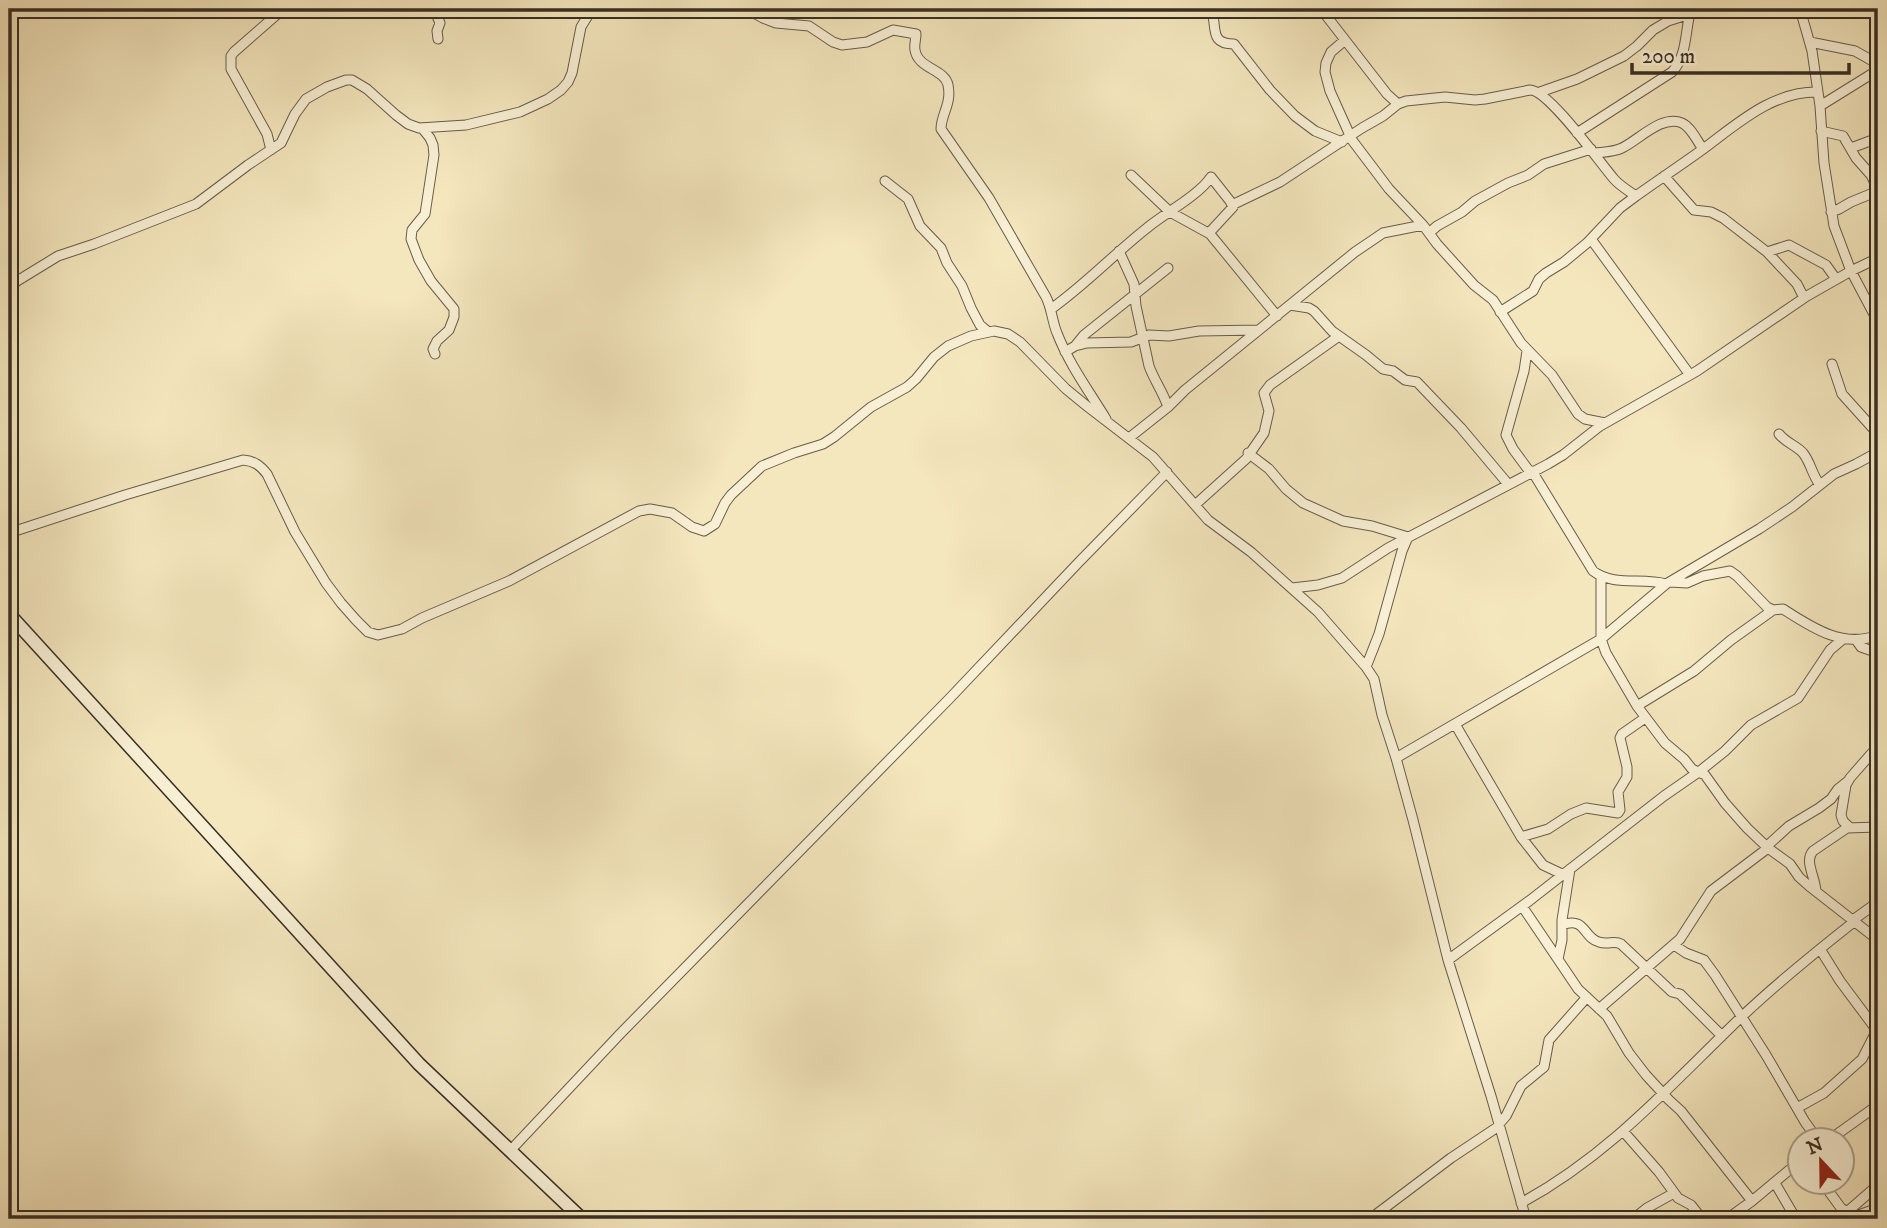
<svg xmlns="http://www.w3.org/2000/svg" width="1887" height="1228" viewBox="0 0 1887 1228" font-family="'IM FELL DW Pica',serif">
<rect width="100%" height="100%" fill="#f4e6bd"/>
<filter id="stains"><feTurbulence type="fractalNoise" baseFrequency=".00286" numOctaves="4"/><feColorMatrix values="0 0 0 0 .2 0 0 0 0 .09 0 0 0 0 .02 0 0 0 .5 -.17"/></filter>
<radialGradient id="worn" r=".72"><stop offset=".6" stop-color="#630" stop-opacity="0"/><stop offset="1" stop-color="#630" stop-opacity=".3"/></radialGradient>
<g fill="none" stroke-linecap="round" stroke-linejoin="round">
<!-- street casing -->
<g stroke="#675d4a" stroke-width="11">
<path id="street" d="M 434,9 L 440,23 L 437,31 L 438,39
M 746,9 L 763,18 L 776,23 L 809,26 L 833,42 L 842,45 L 867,42 L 893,30 L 916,34 C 916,39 914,45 915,50 C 918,69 945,69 948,85 C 952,104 941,114 941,129 L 989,198 L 1046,297 C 1052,309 1052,321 1057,333 C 1069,364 1089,391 1106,419
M 1211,9 C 1218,26 1208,44 1234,44 L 1270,90 L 1295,116 L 1315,131 L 1342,142
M 1321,9 L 1387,94 L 1398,104
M 1800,9 L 1812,51 L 1820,106 L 1824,163 L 1834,226 L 1851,271 L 1878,322
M 1345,40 L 1331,52 L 1326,63 L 1325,72 L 1330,91 L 1352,140 L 1389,189 L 1423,225 L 1437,244 L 1474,285 L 1493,300 L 1521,343 L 1552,375 L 1578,414 L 1585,419 L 1605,423
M 1810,42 L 1855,51 L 1878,64
M 1540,92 L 1577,79 L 1624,56 L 1637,46 L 1653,30 L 1668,21 L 1706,9
M 1820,106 L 1878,70
M 422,128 L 430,138 L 433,145 L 434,155 L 425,214 L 412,230 L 411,239 L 419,260 L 431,281 L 454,309 L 454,317 L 449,330 L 437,341 L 433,349 L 435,354
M 1821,131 L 1843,136 L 1856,158 L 1871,175 L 1878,189
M 1577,133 L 1672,72 C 1687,56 1685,33 1690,13
M 1851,148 L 1878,138
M 271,150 L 267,134 L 231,69 L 231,56 L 234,52 L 283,9
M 1595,153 C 1604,152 1614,152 1622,148 C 1639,140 1662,114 1682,123 C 1691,127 1697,141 1703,149
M 1131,175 L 1170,212 L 1210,234 L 1277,316
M 1664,176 L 1694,210 L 1711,212 L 1723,218 L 1767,252 L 1789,245 L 1826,265 L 1836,279
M 885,181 L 908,199 L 920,226 L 941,248 L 947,263 L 962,286 L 971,308 L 980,325 L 988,332
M 1232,205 L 1280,182 L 1362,128 L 1383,116 L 1398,104 L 1406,101 L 1445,97 L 1475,100 L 1485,99 L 1530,90 C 1549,90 1600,163 1614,179 C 1620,186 1629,191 1636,196
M 1831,212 L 1839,209 L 1851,202 L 1878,191
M 1429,233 L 1437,226 L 1462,212 L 1475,201 L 1508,183 L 1528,175 L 1544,164 L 1591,149
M 1591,239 L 1690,375
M 1119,251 L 1134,284 L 1136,306 L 1149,366 C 1154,380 1163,392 1168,407
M 1767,252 L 1797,284 L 1804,298
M 9,286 L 58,256 L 94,244 L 196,204 L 248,165 L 281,143 L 295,114 L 306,99 L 327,87 L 346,80 L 352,80 L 367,89 L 396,115 L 408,124 L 419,128 L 466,125 L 520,112 L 548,99 L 561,90 L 568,82 L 572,73 L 581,27 L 592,9
M 1290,305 L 1309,308 L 1314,311 L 1332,331 L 1366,355 L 1383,369 L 1393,371 L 1405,380 L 1417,382 L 1461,428 L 1508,484
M 1051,309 C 1085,285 1114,254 1147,228 C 1165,213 1198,196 1211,177 L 1230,201 L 1233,207 L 1209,233
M 1500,312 L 1533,291 L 1539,279 L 1546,273 L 1564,262 L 1587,243 L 1620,208 L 1636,196 C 1657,181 1678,167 1699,152 C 1735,126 1771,91 1818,92
M 1075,346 L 1084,335 L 1168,268
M 1527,351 L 1524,371 L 1506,435 L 1513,449 L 1530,472
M 1065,352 L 1075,346 L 1087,343 L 1131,342 L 1149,335 L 1169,336 L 1199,331 L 1259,330
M 1832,364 L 1842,394 L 1878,434
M 1779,434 C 1786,443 1796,445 1803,453 C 1811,463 1812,475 1820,485
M 1129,438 L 1168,407 L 1185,390 L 1355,252 L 1383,233 L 1423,225
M 1248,453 L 1269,469 L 1286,489 L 1303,503 L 1343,521 L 1372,526 L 1408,537 L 1402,551 L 1379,634 L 1366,667
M 1532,471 L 1593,571 C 1614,587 1642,577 1666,584
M 1195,505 L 1246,459 L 1264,433 L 1269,411 L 1264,393 L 1270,385 L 1339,336
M 9,533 L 125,495 L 243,460 C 254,461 260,465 267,474 L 295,532 L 326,583 L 341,603 L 356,620 L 368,632 L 378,635 L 402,629 L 422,618 L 509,581 L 639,511 L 650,509 L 672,513 L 692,527 L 704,531 L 715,524 L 725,503 L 731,495 L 762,466 L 794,453 L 823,444 L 834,437 L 871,407 L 907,387 L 916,379 L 934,357 L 948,346 L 971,336 L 994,331 L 1008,334 L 1020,342 L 1066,389 L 1088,407 L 1153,457 L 1208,520 L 1251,552 L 1318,612 L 1366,667 L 1374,679 L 1382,715 L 1396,758 L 1413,820 L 1448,960 L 1491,1096 L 1526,1219
M 1601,577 L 1601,639 L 1606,653 L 1637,706 L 1665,743 L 1684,759 L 1692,769 L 1705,775 L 1725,803 L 1747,828 L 1768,848 L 1790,864 L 1799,877 L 1809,886 L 1878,940
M 1670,582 L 1687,583 L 1703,576 L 1730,571 L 1737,576 L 1767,607 L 1773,610 L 1783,609 C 1811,627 1843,649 1878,635
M 1292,588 L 1318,585 L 1342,578 L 1388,548 L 1548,464 L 1563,455 L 1600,426 L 1697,371 L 1807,296 L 1851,271 L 1878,258
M 1856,640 L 1861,647 L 1878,653
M 1637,706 L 1694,671 L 1731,640 L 1773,610
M 1455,724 L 1521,837 L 1543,865 L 1562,874
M 1396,758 L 1601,639 L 1666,584 L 1759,529 L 1792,507 L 1834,474 L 1856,464 L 1878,452
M 1849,827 L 1843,821 L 1841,815 L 1846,785 L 1850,778 L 1878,746
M 1521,837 L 1548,829 L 1571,814 L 1586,808 L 1618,813 L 1620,810 L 1618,792 L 1627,777 L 1627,767 L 1620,738 L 1622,734 L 1645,718
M 1767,846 L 1789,826 L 1819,808 L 1831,799 L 1838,789 L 1848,781
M 1816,891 C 1815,876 1804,861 1813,851 L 1847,828 L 1878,827
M 1522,906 L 1578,989 L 1607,1016 L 1629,1053 L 1646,1075 L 1669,1100 L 1681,1111 L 1752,1201
M 1853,920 L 1878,902
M 1562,925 C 1586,916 1583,938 1599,942 C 1608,945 1614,940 1621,944 L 1672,992 L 1680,994 L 1722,1036
M 1674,945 L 1686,953 L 1704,960 L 1715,975 L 1766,1055 L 1805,1122 L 1818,1140
M 1820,949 L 1840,981 L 1878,1032
M 1558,959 L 1562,940 L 1562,920 L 1570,869
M 1448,960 L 1529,901 L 1664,796 L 1700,771 L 1725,751 L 1751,725 L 1798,698 L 1830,650 L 1843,639
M 1599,1009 L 1680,939 L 1711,891 L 1768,848
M 1797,1108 L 1824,1093 L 1862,1059 L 1877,1030
M 1499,1124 L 1506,1116 L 1521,1086 L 1544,1067 L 1549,1040 L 1587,997
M 1623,1131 L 1659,1172 L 1678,1198 L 1691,1205 L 1702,1219
M 1829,1140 L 1878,1105
M 510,1151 L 620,1034 L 950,698 L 1079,562 L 1167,472
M 1822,1182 L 1841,1208 L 1859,1219
M 1775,1183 L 1796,1219
M 1521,1203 C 1606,1157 1665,1091 1733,1025 C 1771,988 1813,954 1855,921
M 1847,1212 L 1878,1185
M 1856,1216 L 1878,1208
M 1370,1219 L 1451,1158 L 1499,1126
M 1633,1219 L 1647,1208 L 1674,1193
M 1727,1219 L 1752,1201 L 1800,1161"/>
</g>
<!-- secondary casing -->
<g stroke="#382f24" stroke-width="15">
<path id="secondary" d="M 9,614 L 419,1064 L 582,1219"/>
</g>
<!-- street -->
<use href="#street" stroke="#f8efd4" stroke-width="9"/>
<!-- secondary -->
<use href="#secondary" stroke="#f8efd4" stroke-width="12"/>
</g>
<!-- margin -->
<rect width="1887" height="1228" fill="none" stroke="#f4e6bd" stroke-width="35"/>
<rect x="10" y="10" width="1866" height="1207" fill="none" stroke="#382f24" stroke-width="3.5"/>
<rect x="18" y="18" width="1852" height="1193" fill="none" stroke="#382f24" stroke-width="2"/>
<!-- north arrow -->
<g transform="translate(1821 1161) rotate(338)"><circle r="33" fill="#f8efd4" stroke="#aba28e" stroke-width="2"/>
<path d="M0-5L12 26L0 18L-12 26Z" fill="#8f2418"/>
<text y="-10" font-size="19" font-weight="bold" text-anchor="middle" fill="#382f24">N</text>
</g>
<!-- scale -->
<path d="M1632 63v10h217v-10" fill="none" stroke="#382f24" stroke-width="3.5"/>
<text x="1642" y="63" font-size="21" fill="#382f24" stroke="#f8efd4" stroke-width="5" paint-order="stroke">200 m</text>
<rect width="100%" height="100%" filter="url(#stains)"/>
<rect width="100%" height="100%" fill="url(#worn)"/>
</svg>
